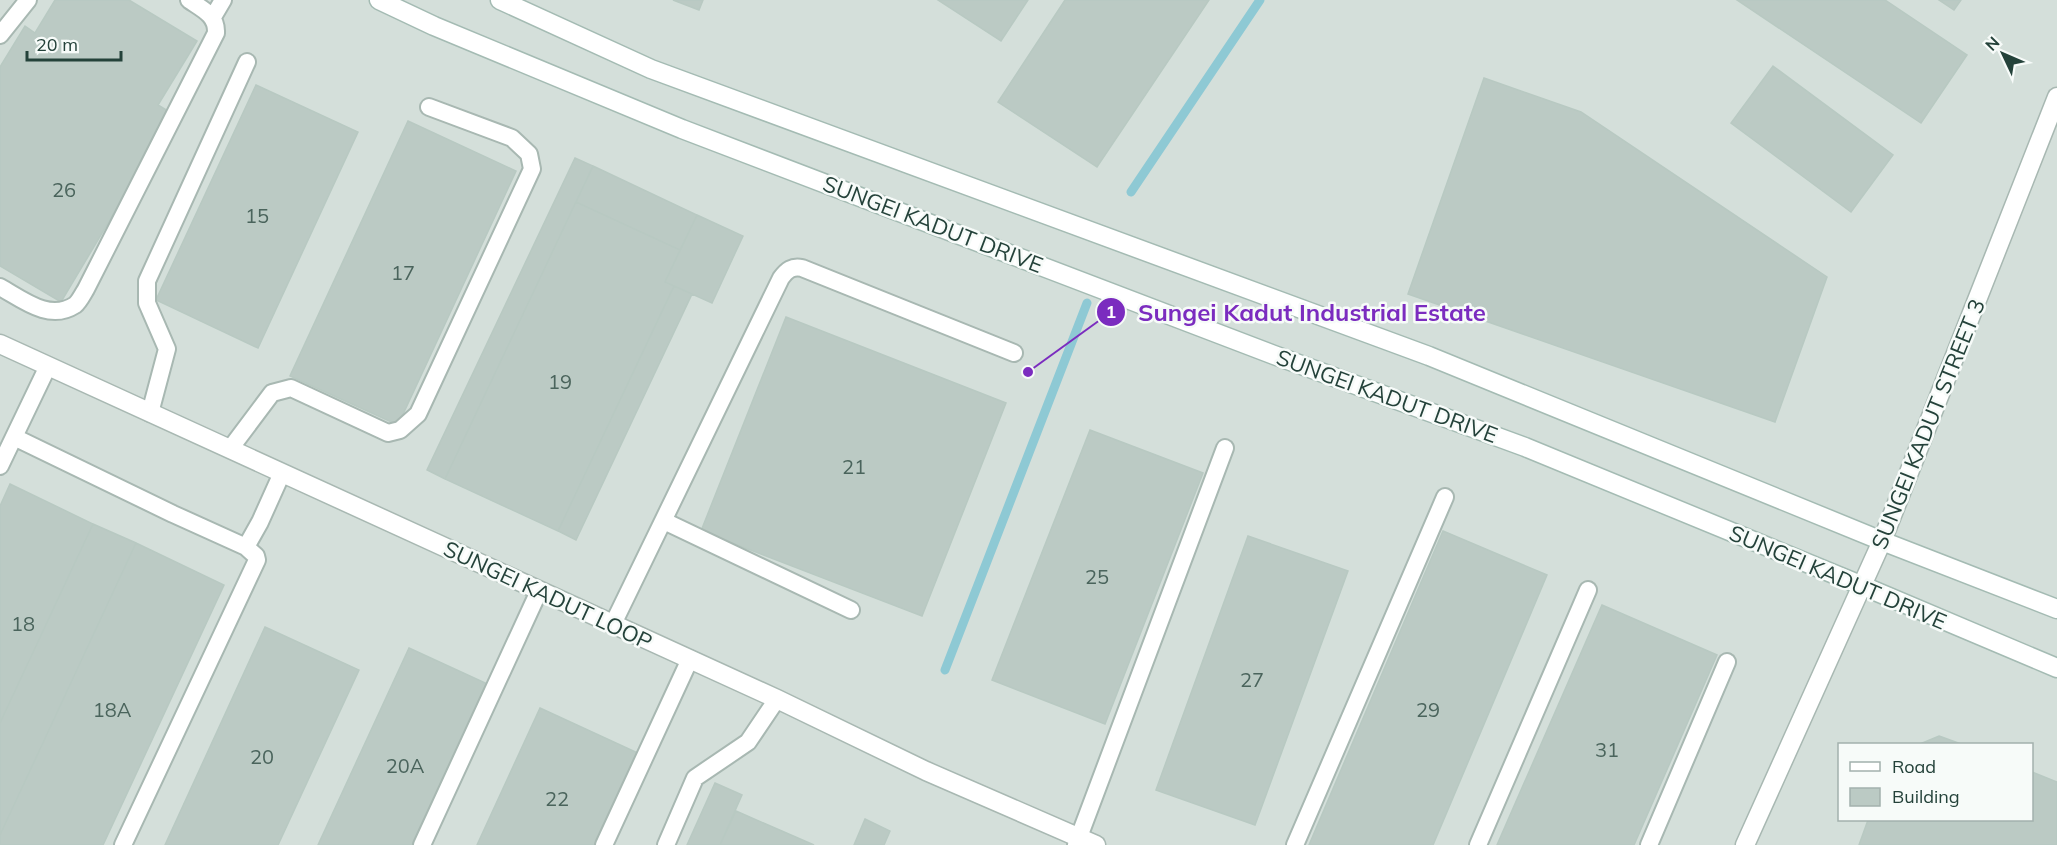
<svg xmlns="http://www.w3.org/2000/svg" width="2057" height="845" viewBox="0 0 2057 845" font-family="Mulish,sans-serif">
<rect width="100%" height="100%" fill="#e6efeb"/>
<!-- built -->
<path fill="#d4dfda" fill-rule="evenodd" d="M 0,0 L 2057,0 L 2057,845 L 0,845 ZM 1840,744 L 2032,744 L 2032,820 L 1840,820 Z"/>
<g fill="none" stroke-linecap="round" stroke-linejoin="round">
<!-- stream -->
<path stroke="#8ec9d4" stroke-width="9" d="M 1131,192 L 1260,0
M 945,670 L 1087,303"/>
</g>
<!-- building -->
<path fill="#bbcac4" stroke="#b8c9c2" stroke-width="1.5" d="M 55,0 L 129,0 L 197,41 L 158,105 L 173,114 L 61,302 L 0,266 L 0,67 L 25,26 L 35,33 Z
M 673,0 L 703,0 L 699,10 Z
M 938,0 L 1028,0 L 1001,41 Z
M 1065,0 L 1209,0 L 1097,167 L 998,102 Z
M 1737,0 L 1885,0 L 1967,55 L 1921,123 Z
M 1939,0 L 1961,0 L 1954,10 Z
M 1773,66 L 1893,155 L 1851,212 L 1731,123 Z
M 1484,78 L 1581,112 L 1827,277 L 1775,422 L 1408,294 Z
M 256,85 L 358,132 L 258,348 L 156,300 Z
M 408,121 L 516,171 L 398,425 L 290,376 Z
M 575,158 L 593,166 L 445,479 L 427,470 Z
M 593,166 L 697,215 L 680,250 L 576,202 Z
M 576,202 L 680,250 L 665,282 L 674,286 L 558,531 L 445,479 Z
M 697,215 L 743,236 L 712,303 L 665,282 Z
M 674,286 L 692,294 L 576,540 L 558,531 Z
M 786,317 L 1006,403 L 922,616 L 701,531 Z
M 1090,430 L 1203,473 L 1105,724 L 992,680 Z
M 10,484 L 93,524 L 0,723 L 0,506 Z
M 93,524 L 136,543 L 0,835 L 0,723 Z
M 1443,531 L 1547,575 L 1433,845 L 1309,845 Z
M 1248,536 L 1348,571 L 1255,825 L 1156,790 Z
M 136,543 L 224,585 L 103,845 L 0,845 L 0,835 Z
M 1602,605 L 1717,655 L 1634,845 L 1497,845 Z
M 265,627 L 359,670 L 278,845 L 165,845 Z
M 409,648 L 492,686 L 418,845 L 318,845 Z
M 540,708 L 638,753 L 595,845 L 477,845 Z
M 1939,736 L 1961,744 L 1920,744 Z
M 2032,772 L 2057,782 L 2057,845 L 1859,845 L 1868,820 L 2032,820 Z
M 715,783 L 742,795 L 720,845 L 687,845 Z
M 736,811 L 814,845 L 720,845 Z
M 865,819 L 890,831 L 884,845 L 854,845 Z"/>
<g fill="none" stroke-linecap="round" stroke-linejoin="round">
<!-- service casing -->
<g stroke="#a8b8b2" stroke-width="20">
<path id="service" d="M 213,17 L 223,0
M 0,35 L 28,0
M 0,287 C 22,299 49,322 75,305 C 79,302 83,294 86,289 L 216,33 C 217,15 202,9 189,0
M 150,413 L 167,349 L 147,303 L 147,281 L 247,62
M 14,437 L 173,514 L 246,547 L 256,556 L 257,560 L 123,845
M 230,449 L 272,393 L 291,388 L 388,433 L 400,430 L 418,414 L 532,169 L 529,154 L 512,138 L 429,107
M 0,466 L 48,366
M 664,521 L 851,610
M 246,547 L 260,522 L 282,473
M 613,624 L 781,278 C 787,270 792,266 802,268 L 1014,353
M 422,845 L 539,591
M 604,845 L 690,659
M 666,845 L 695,778 L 748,742 L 777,699
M 1076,845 L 1225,448
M 1295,845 L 1445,497
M 1478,845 L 1588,590
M 1649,845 L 1727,662"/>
</g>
<!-- minor casing -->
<g stroke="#a8b8b2" stroke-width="21">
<path id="minor" d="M 0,344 L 777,699 L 926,771 L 1096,845
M 1745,845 L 1882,541 L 2057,97"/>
</g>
<!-- secondary casing -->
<g stroke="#a4bbb3" stroke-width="21">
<path id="secondary" d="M 379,0 L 434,26 L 682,129 L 1274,355 L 1525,447 L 1863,586 L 2057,668
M 500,0 L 651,69 L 1429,356 L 1882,541 L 2057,609"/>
</g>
<!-- service -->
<use href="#service" stroke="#fff" stroke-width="16"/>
<!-- minor -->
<use href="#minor" stroke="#fff" stroke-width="18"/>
<!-- secondary -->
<use href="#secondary" stroke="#fff" stroke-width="18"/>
</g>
<g text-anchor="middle" stroke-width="5" stroke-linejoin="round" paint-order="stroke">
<!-- number labels -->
<g font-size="20" fill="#4a645c">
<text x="64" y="197">26</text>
<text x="257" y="223">15</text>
<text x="403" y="280">17</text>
<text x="560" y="389">19</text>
<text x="854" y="474">21</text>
<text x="1097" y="584">25</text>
<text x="23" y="631">18</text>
<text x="1252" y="687">27</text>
<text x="112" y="717">18A</text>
<text x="1428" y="717">29</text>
<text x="1607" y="757">31</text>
<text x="262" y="764">20</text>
<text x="405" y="773">20A</text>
<text x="557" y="806">22</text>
</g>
<!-- street labels -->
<g font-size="22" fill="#24423a" stroke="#f7fbf9">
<text transform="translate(933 224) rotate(21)" y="8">SUNGEI KADUT DRIVE</text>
<text transform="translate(1387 396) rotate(20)" y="8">SUNGEI KADUT DRIVE</text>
<text transform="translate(1928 424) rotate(-68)" y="8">SUNGEI KADUT STREET 3</text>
<text transform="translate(1838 577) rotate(23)" y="8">SUNGEI KADUT DRIVE</text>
<text transform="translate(548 595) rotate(25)" y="8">SUNGEI KADUT LOOP</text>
</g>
</g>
<!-- callouts -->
<path fill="none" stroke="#7b2cbf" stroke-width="2" d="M1028 372L1111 312"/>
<g fill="#7b2cbf" stroke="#f7fbf9" stroke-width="2">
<circle cx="1028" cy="372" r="6"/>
<circle cx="1111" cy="312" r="15"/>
</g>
<g font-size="18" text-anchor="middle" font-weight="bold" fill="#fff">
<text x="1111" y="318">1</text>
</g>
<g font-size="24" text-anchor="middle" font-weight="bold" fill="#7b2cbf" stroke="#f7fbf9" stroke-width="5" stroke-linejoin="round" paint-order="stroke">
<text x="1312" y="321">Sungei Kadut Industrial Estate</text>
</g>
<!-- legend -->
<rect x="1838" y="743" width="195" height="78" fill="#f7fbf9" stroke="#a3b1ad" stroke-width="1.5"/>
<rect x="1850" y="762" width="30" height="9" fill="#ffffff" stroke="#a3b1ad" stroke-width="1.5"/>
<text x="1892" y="773" font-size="18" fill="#24423a">Road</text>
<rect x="1850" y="788" width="30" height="18" fill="#bbcac4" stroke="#a3b1ad" stroke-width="1.5"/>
<text x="1892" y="803" font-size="18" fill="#24423a">Building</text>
<!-- north arrow -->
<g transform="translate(2003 54) rotate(314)" stroke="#f7fbf9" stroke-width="4.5" paint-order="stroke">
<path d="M0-4.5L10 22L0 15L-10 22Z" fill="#24423a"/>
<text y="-9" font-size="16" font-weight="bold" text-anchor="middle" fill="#24423a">N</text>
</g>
<!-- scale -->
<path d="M27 51v9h94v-9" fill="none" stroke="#24423a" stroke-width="3"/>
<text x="36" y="51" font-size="18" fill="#24423a" stroke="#f7fbf9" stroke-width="4.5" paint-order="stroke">20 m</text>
</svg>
